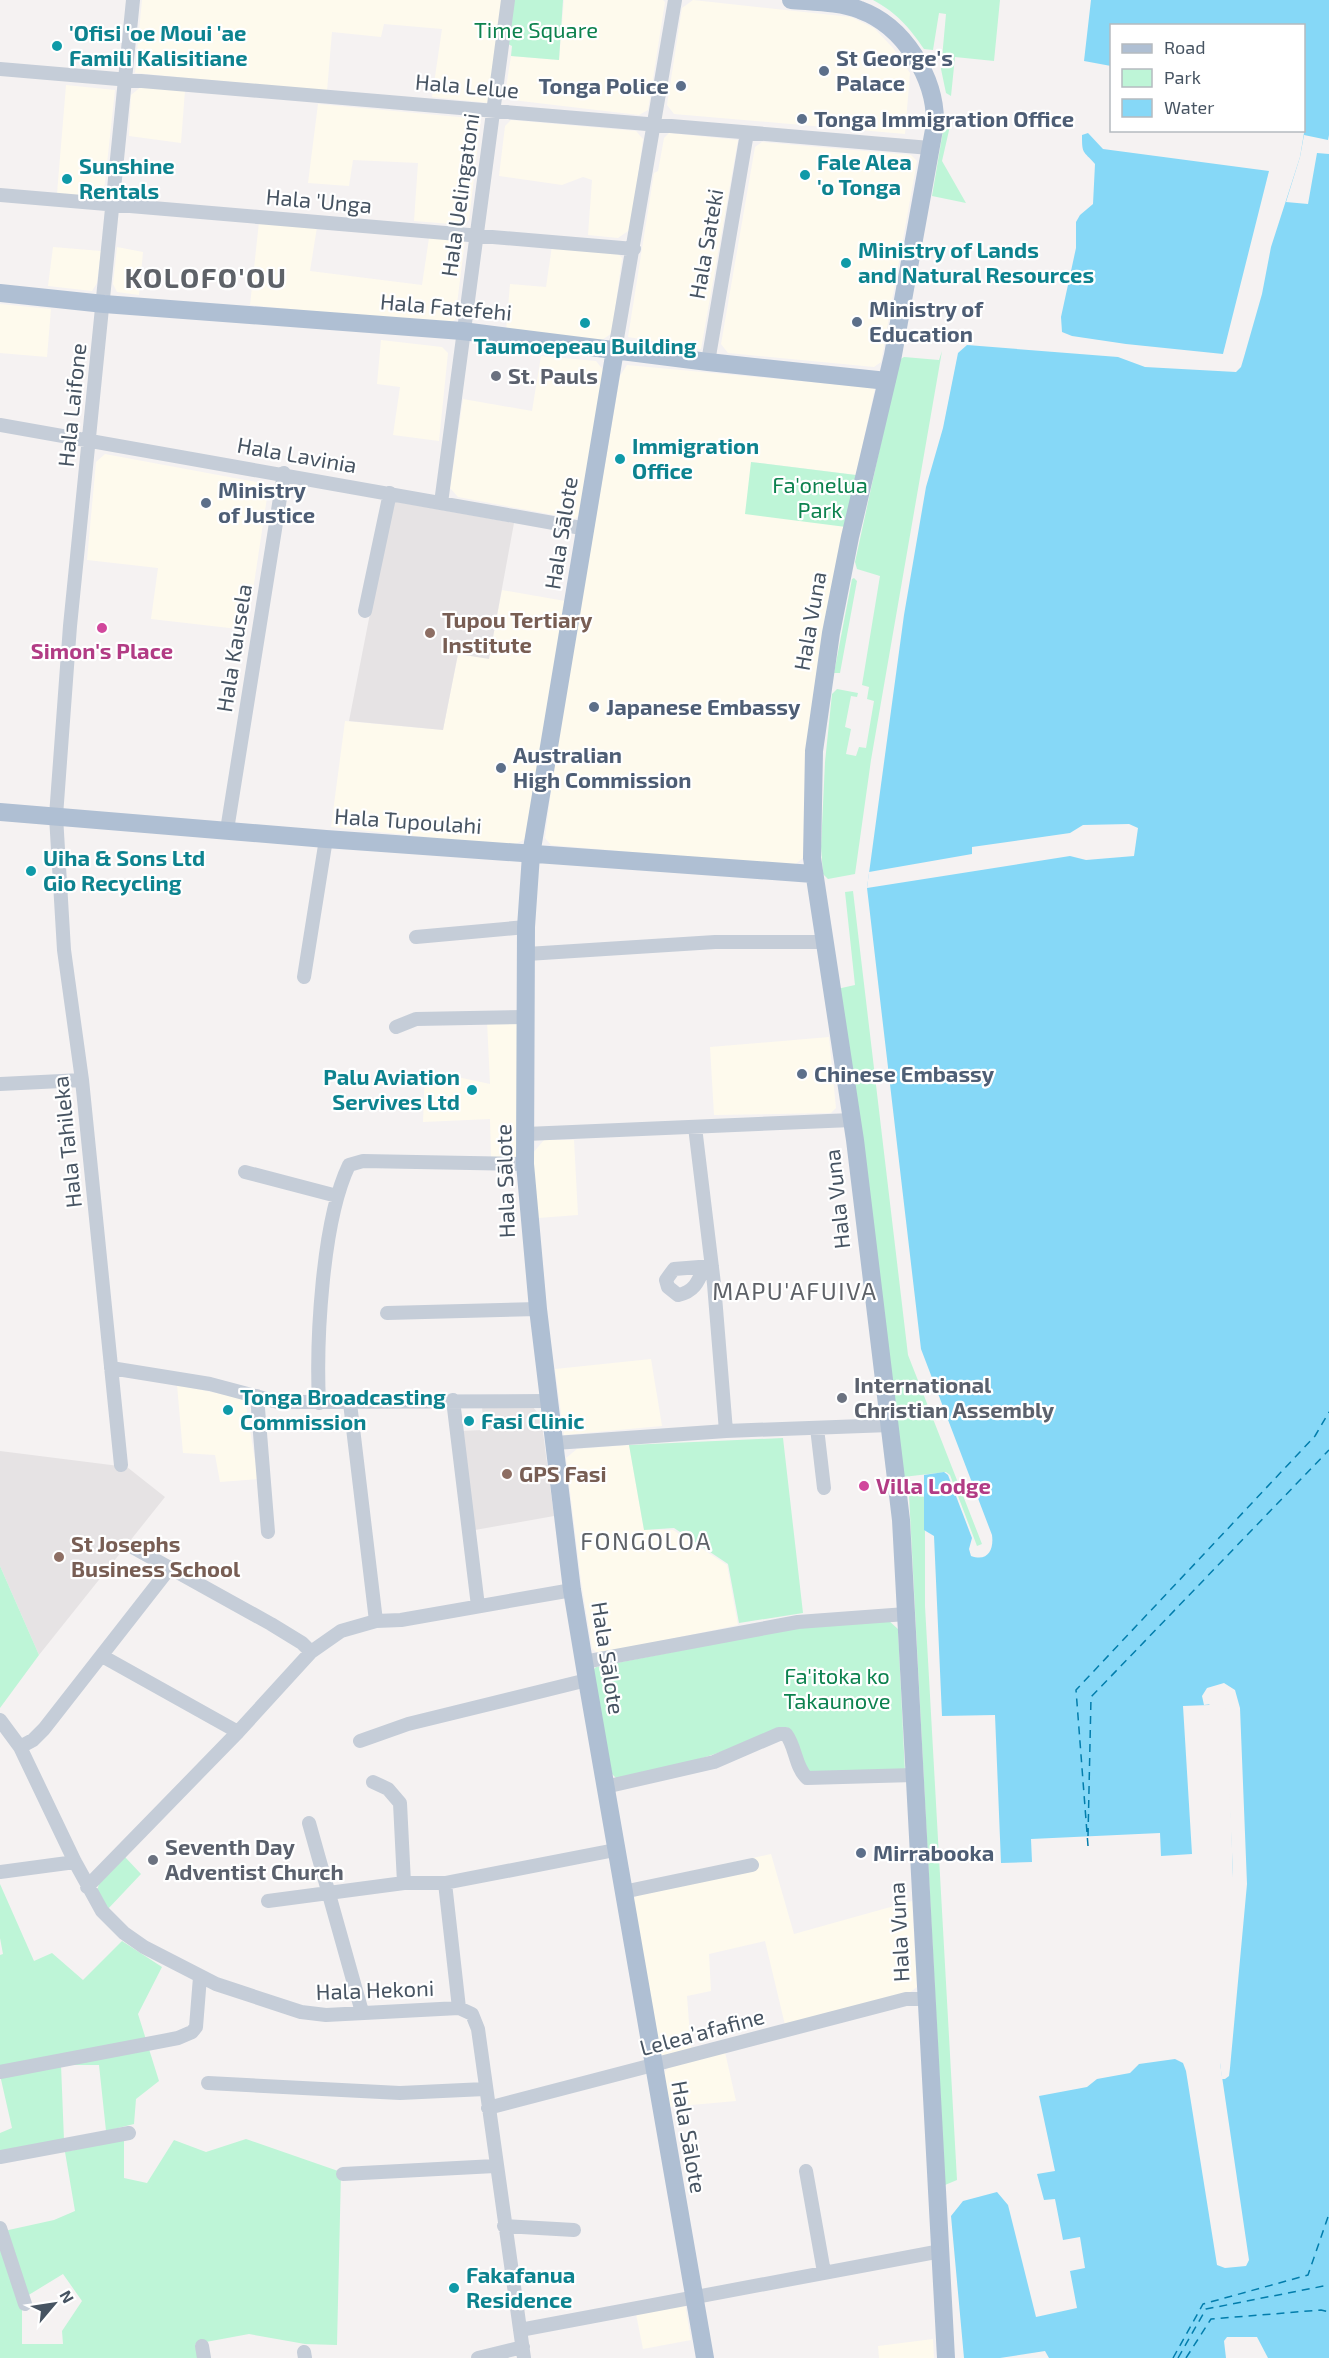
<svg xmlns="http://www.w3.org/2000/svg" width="1329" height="2358" viewBox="0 0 1329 2358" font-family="'Exo 2',sans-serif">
<rect width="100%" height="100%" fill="#f5f2f2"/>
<!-- commercial -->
<path fill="#fefaed" d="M 142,0 L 503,0 L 489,103 L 432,97 L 442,29 L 384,24 L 381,37 L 332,32 L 327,91 L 135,73 Z
M 564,0 L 663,0 L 665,2 L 648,110 L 639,115 L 512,100 L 505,94 L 511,56 L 559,60 Z
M 693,0 L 851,17 L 874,28 L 893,48 L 910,73 L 905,134 L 674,114 L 667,105 L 682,8 Z
M 66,85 L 115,90 L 104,191 L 96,197 L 57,194 Z
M 142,86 L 185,90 L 181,143 L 129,136 L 131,95 Z
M 318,104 L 481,119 L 469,220 L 463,225 L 414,221 L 418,163 L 353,160 L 349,186 L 308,183 Z
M 511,120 L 636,131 L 643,139 L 631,229 L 618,238 L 588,235 L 592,180 L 583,177 L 562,185 L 499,176 L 505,126 Z
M 669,133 L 738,140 L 701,349 L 628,337 L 654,173 L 658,171 L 664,138 Z
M 762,142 L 911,155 L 917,161 L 881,362 L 874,367 L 728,353 L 721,344 L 755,147 Z
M 259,222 L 317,227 L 310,271 L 422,285 L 429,238 L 465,240 L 455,320 L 447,324 L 250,305 Z
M 552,246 L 615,250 L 622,258 L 612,333 L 602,340 L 506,331 L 510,284 L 546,287 Z
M 53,247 L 101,251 L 97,283 L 92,291 L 48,286 Z
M 117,247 L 143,252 L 139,295 L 117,292 L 113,284 Z
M 0,304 L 51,309 L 47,357 L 0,353 Z
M 381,340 L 442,347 L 448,353 L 439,441 L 393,435 L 400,387 L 377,384 Z
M 541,356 L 596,361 L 604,371 L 579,515 L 575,519 L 458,497 L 450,488 L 463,399 L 532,411 Z
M 627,365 L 875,388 L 856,475 L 752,462 L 846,527 L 803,858 L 793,866 L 551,845 L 545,838 L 556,752 L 620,376 Z
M 105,454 L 262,483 L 268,491 L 247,630 L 151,619 L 158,568 L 87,560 L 96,462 Z
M 502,590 L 565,601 L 525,839 L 512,846 L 331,827 L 345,721 L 443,730 L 458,654 L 489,658 Z
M 487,1021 L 518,1024 L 518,1155 L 514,1159 L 491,1159 L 490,1119 L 423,1122 L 425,1070 L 490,1084 Z
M 829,1037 L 836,1108 L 831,1113 L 714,1115 L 710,1047 Z
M 544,1140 L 574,1140 L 578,1215 L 538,1218 L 532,1154 Z
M 651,1359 L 662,1426 L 564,1435 L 555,1369 Z
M 177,1385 L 245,1399 L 258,1479 L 220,1482 L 215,1455 L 183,1453 Z
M 629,1445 L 644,1530 L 673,1530 L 727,1565 L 738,1625 L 598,1654 L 592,1648 L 581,1581 L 566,1458 L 577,1449 Z
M 771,1854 L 794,1934 L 912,1901 L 917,1987 L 909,1993 L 785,2025 L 765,1941 L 709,1954 L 711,1991 L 687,1996 L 691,2049 L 665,2057 L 660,2054 L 632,1900 L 659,1878 Z
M 725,2052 L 736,2101 L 669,2107 L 664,2073 L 670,2065 Z
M 685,2304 L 691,2340 L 643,2349 L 636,2314 Z
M 933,2339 L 934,2358 L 879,2358 L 878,2346 Z"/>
<!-- education -->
<path fill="#e6e3e4" d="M 392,501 L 514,523 L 489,659 L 458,654 L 443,730 L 349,721 Z
M 482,1407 L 533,1407 L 541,1417 L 554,1516 L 475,1530 L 459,1431 L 484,1430 Z
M 0,1451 L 127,1467 L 165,1497 L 39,1655 L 0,1566 Z"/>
<!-- green -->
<path fill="#bef5d7" d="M 513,0 L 563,0 L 559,60 L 511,56 L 512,46 L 508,44 Z
M 873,0 L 1000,0 L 994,61 L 955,57 L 951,96 L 946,93 L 941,69 L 946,14 L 939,13 L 933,50 L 924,49 C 909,27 897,13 873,0 Z
M 950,126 L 942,161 L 966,203 L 932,196 L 943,131 Z
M 942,351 L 871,760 L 855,874 L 828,879 L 823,874 L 821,847 L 825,762 L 832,694 L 837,689 L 858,693 L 857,697 L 851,696 L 845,727 L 851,729 L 846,754 L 856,756 L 859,747 L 866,748 L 874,701 L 867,699 L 869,687 L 862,685 L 880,576 L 857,569 L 855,562 L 899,360 L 904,357 L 939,360 Z
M 751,462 L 856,475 L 846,527 L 745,514 Z
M 854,578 L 857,581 L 840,673 L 834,673 L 852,579 Z
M 853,891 L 908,1355 L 982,1544 L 977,1546 L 950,1475 L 946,1472 L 903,1477 L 837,989 L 855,985 L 845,892 Z
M 783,1438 L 803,1613 L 739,1623 L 728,1564 L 674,1528 L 644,1530 L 629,1445 Z
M 909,1495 L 925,1497 L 925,1606 L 957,2180 L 945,2185 Z
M 0,1566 L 39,1655 L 0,1708 Z
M 888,1620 L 898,1629 L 905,1773 L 812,1777 L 804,1770 L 787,1727 C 730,1751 678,1767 618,1780 L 612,1774 L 592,1671 L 596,1667 L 796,1628 Z
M 125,1857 L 141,1874 L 107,1910 L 97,1891 L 99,1884 Z
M 0,1884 L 34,1961 L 52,1953 L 83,1980 L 122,1941 L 162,1967 L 138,2014 L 159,2081 L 136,2099 L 134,2124 L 106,2131 L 99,2065 L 61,2065 L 64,2140 L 0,2152 L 0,2133 L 12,2128 L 0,2075 L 0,1955 L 3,1954 L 0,1938 Z
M 124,2139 L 124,2178 L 147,2183 L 174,2140 L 206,2152 L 246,2139 L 341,2172 L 337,2345 L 305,2344 L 249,2334 L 195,2344 L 198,2358 L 0,2358 L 0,2240 L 22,2308 L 22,2344 L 63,2344 L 62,2331 L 82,2301 L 63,2274 L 27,2296 L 4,2231 L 54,2220 L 75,2211 L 65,2152 Z"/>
<!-- water -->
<path fill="#86d8f7" d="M 1091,0 L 1329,0 L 1329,2358 L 1268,2358 L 1257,2337 L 1227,2337 L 1224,2341 L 1226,2358 L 1049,2358 L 1045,2351 L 1000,2358 L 964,2358 L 951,2216 L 963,2201 L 997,2192 L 1008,2205 L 1036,2317 L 1077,2308 L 1070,2271 L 1085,2268 L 1080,2237 L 1063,2240 L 1055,2199 L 1044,2200 L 1037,2174 L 1055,2171 L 1039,2096 L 1087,2087 L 1097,2079 L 1130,2073 L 1139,2064 L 1175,2059 L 1183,2063 L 1186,2071 L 1217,2265 L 1225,2268 L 1246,2266 L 1249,2260 L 1220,2063 L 1234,1907 L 1227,1701 L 1216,1696 L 1209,1705 L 1183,1706 L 1192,1854 L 1161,1856 L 1160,1833 L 1031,1839 L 1032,1862 L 1001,1863 L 995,1715 L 942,1716 L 934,1536 L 924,1530 L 924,1475 L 944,1472 L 948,1475 L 972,1538 L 969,1549 L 971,1556 C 988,1562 994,1550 992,1535 L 921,1349 L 867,888 L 904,615 L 926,487 L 943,428 L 958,353 L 967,345 L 1118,357 L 1145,367 L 1236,372 L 1241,367 L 1244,357 L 1262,294 L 1271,247 L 1300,157 L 1304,133 L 1304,26 L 1112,26 L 1111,66 L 1084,61 Z
M 1088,133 L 1103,149 L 1269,171 L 1223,354 L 1126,344 L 1072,336 L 1062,332 L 1061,317 L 1076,248 L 1076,222 L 1080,215 L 1093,204 L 1095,164 C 1083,150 1082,155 1082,135 Z"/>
<!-- pier -->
<path fill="#f5f2f2" d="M 1304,135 L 1328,140 L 1329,135 L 1329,154 L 1317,153 L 1308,204 L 1286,202 L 1300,157 Z
M 1129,824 L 1138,828 L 1134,856 L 1086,860 L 1070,856 L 867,888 L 869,872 L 972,854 L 972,847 L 1070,833 L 1083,825 Z
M 1224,1683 L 1235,1690 L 1240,1708 L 1247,1884 L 1230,2068 L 1229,2076 L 1225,2079 L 1222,2079 L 1220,2063 L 1215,2058 L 1221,2025 L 1233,1873 L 1225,1707 L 1224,1703 L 1216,1699 L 1212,1704 L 1204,1705 L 1202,1696 L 1207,1688 Z"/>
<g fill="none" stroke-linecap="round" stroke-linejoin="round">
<!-- ferry -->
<path stroke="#027dac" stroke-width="1.5" stroke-dasharray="8 6" stroke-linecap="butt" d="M 1088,1836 L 1091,1697 L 1329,1450
M 1088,1846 L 1076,1690 L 1315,1436 L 1329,1412
M 1173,2358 L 1203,2304 L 1308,2275 L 1329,2214
M 1178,2358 L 1206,2309 L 1329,2285
M 1186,2358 L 1211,2319 L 1321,2310 L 1329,2312"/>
<!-- minor -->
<path stroke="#c5cdd8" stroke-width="14" d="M 0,69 L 930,148
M 0,195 L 634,249
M 615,350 L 675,0
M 708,362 L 747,133
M 0,425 L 587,529
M 441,503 L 508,0
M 365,611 L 390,493
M 227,830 L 284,473
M 416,937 L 526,927
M 527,954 L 715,942 L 824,942
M 304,977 L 326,839
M 396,1027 L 416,1019 L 527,1017
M 0,1084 L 82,1080
M 695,1127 L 714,1284 L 726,1431
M 526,1134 L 852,1120
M 245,1172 L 337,1196
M 704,1268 C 698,1282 694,1292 678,1295 L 668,1287 L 666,1280 L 674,1269 L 712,1266
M 387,1313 L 538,1309
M 111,1368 L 210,1384 L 278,1402 L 549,1401
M 257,1396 L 268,1532
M 453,1400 L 478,1606
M 319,1403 C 316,1341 322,1221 349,1165 L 363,1161 L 525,1164
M 350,1403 L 376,1621
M 817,1428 L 824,1488
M 555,1443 L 726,1431 L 890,1425
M 121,1465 L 82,1080 L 64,950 L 56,816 L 70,626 L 133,0
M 134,1548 L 271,1624 L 302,1643 L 311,1652
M 102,1656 L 238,1732
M 584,1662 L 798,1622 L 906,1614
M 0,1720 L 20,1747 L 75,1862 L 102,1911 L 124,1933 L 144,1947 L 216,1984 L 301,2012 L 326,2015 L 459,2008 L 472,2014 L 478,2029 L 524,2358
M 360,1741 L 408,1724 L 587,1680
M 20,1747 L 33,1740 L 44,1729 L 169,1569
M 373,1782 L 388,1789 L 400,1803 L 404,1883
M 605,1787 L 714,1762 L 779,1734 L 786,1734 C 796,1747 795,1767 807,1778 L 914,1775
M 309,1823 L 362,2012
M 0,1872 L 75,1862
M 445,1883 L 459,2008
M 87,1887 L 238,1732 L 311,1652 L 341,1631 L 376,1621 L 401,1620 L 572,1590
M 623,1892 L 752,1865
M 268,1901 L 404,1883 L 445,1883 L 615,1850
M 0,2072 L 178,2038 L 192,2032 L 196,2027 L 200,1977
M 208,2083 L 400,2093 L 485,2089
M 488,2108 L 906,1999 L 927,1999
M 0,2157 L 129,2133
M 806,2171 L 824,2272
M 343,2174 L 495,2166
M 504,2226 L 574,2230
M 0,2228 L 25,2304
M 520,2330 L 941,2251
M 202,2346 L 204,2358
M 304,2352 L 305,2358
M 478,2358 L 523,2347"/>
<!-- major -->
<path stroke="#afbfd3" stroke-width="18" d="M 791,0 C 813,2 840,2 860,10 C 904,26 936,78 935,124 L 893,355 L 850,537 L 831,633 L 814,751 L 812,858 L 855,1140 L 901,1520 L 946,2358
M 0,293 L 104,304 L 462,331 L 708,362 L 887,381
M 615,350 L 531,855 L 526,927 L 525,1164 L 538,1309 L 572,1590 L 587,1680 L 705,2358
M 0,812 L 326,839 L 813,874"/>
</g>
<!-- markers -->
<g fill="#0f9aa8" stroke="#fff" stroke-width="2">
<circle cx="57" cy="46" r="6"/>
<circle cx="805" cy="175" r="6"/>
<circle cx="67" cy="179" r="6"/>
<circle cx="846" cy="263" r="6"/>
<circle cx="585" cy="323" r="6"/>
<circle cx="620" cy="459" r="6"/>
<circle cx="31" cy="871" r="6"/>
<circle cx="472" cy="1090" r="6"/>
<circle cx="228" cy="1410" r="6"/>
<circle cx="469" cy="1421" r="6"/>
<circle cx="454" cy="2288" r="6"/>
</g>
<g fill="#5c6f8a" stroke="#fff" stroke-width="2">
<circle cx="824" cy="71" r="6"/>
<circle cx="681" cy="86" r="6"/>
<circle cx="802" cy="119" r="6"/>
<circle cx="857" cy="322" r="6"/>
<circle cx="206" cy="503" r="6"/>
<circle cx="594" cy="707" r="6"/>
<circle cx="501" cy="768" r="6"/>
<circle cx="802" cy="1074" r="6"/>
<circle cx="861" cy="1853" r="6"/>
</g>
<g fill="#6b7280" stroke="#fff" stroke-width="2">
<circle cx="496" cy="376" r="6"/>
<circle cx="842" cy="1398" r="6"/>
<circle cx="153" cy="1860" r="6"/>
</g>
<g fill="#d1479c" stroke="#fff" stroke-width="2">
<circle cx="102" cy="628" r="6"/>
<circle cx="864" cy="1486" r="6"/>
</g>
<g fill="#8d6e63" stroke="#fff" stroke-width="2">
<circle cx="430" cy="633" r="6"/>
<circle cx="507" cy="1474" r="6"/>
<circle cx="59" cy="1557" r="6"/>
</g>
<g text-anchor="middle" stroke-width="4.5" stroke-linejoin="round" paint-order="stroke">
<!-- park labels -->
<g font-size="22" fill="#0d824f" stroke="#fff">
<text x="536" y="38">Time Square</text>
<text x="820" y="493">Fa'onelua<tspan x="820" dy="25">Park</tspan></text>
<text x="837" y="1684">Fa'itoka ko<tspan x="837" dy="25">Takaunove</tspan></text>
</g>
<!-- culture labels -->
<g font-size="22" font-weight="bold" fill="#0d838f" stroke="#fff" text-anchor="start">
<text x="69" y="41">'Ofisi 'oe Moui 'ae<tspan x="69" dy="25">Famili Kalisitiane</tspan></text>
<text x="817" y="170">Fale Alea<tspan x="817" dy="25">'o Tonga</tspan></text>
<text x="79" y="174">Sunshine<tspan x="79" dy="25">Rentals</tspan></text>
<text x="858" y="258">Ministry of Lands<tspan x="858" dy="25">and Natural Resources</tspan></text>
<text x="585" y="354" text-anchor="middle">Taumoepeau Building</text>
<text x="632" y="454">Immigration<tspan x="632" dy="25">Office</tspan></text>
<text x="43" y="866">Uiha &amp; Sons Ltd<tspan x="43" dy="25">Gio Recycling</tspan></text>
<text x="460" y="1085" text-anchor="end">Palu Aviation<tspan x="460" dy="25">Servives Ltd</tspan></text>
<text x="240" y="1405">Tonga Broadcasting<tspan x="240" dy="25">Commission</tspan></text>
<text x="481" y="1429">Fasi Clinic</text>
<text x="466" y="2283">Fakafanua<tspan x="466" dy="25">Residence</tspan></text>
</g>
<!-- service labels -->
<g font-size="22" font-weight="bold" fill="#4e5e75" stroke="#fff" text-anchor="start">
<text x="836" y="66">St George's<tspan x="836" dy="25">Palace</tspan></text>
<text x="669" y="94" text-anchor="end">Tonga Police</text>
<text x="814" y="127">Tonga Immigration Office</text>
<text x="869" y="317">Ministry of<tspan x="869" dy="25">Education</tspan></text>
<text x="218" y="498">Ministry<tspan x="218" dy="25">of Justice</tspan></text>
<text x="606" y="715">Japanese Embassy</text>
<text x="513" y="763">Australian<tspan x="513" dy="25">High Commission</tspan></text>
<text x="814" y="1082">Chinese Embassy</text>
<text x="873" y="1861">Mirrabooka</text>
</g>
<!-- street labels -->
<g font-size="22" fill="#475462" stroke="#fff">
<text transform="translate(467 86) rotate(5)" y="8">Hala Lelue</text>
<text transform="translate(460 195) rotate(-82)" y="8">Hala Uelingatoni</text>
<text transform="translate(319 201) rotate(5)" y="8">Hala 'Unga</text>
<text transform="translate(706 244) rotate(-80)" y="8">Hala Sateki</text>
<text transform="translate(446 307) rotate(5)" y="8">Hala Fatefehi</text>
<text transform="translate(72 405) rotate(-84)" y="8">Hala Laifone</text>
<text transform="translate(297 455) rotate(10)" y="8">Hala Lavinia</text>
<text transform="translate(561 533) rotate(-81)" y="8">Hala Sālote</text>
<text transform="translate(810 621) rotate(-80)" y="8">Hala Vuna</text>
<text transform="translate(234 648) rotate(-81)" y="8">Hala Kausela</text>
<text transform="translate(408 821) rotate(4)" y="8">Hala Tupoulahi</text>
<text transform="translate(67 1142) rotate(-96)" y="8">Hala Tahileka</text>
<text transform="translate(505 1181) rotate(-92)" y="8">Hala Sālote</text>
<text transform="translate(837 1199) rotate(-96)" y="8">Hala Vuna</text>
<text transform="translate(608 1658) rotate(81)" y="8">Hala Sālote</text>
<text transform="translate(899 1932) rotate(-93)" y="8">Hala Vuna</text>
<text transform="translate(375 1990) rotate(-2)" y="8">Hala Hekoni</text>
<text transform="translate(702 2032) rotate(-15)" y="8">Lelea’afafine</text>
<text transform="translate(689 2137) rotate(80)" y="8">Hala Sālote</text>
</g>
<!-- worship labels -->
<g font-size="22" font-weight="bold" fill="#5b616d" stroke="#fff" text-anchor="start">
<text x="508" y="384">St. Pauls</text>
<text x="854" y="1393">International<tspan x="854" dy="25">Christian Assembly</tspan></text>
<text x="165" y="1855">Seventh Day<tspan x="165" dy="25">Adventist Church</tspan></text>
</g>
<!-- education labels -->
<g font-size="22" font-weight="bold" fill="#785e54" stroke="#fff" text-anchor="start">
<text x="442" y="628">Tupou Tertiary<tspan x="442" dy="25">Institute</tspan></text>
<text x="519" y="1482">GPS Fasi</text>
<text x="71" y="1552">St Josephs<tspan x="71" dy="25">Business School</tspan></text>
</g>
<!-- hotel labels -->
<g font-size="22" font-weight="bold" fill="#b23c85" stroke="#fff">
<text x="102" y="659">Simon's Place</text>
<text x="876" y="1494" text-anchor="start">Villa Lodge</text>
</g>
<!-- neighbourhood labels -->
<g font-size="24" letter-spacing="1.5" fill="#5e6268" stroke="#fff">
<text x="795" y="1300">MAPU'AFUIVA</text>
<text x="646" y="1550">FONGOLOA</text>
</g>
<!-- district labels -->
<g font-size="28" font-weight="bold" letter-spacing="1.5" fill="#5e6268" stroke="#fff">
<text x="206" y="288">KOLOFO'OU</text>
</g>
</g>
<!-- legend -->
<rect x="1110" y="24" width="195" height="108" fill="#ffffff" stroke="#b5bbc0" stroke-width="1.5"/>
<rect x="1122" y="44" width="30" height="9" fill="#afbfd3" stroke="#b5bbc0" stroke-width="1.5"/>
<text x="1164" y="54" font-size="18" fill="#475462">Road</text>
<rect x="1122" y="69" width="30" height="18" fill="#bef5d7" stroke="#b5bbc0" stroke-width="1.5"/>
<text x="1164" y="84" font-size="18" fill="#475462">Park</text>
<rect x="1122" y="99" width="30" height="18" fill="#86d8f7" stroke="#b5bbc0" stroke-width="1.5"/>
<text x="1164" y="114" font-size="18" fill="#475462">Water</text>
<!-- north arrow -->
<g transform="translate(54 2304) rotate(61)" stroke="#ffffff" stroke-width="4.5" paint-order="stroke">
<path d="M0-4.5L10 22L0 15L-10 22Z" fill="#475462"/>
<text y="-9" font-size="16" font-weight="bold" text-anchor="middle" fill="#475462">N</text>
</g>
</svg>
